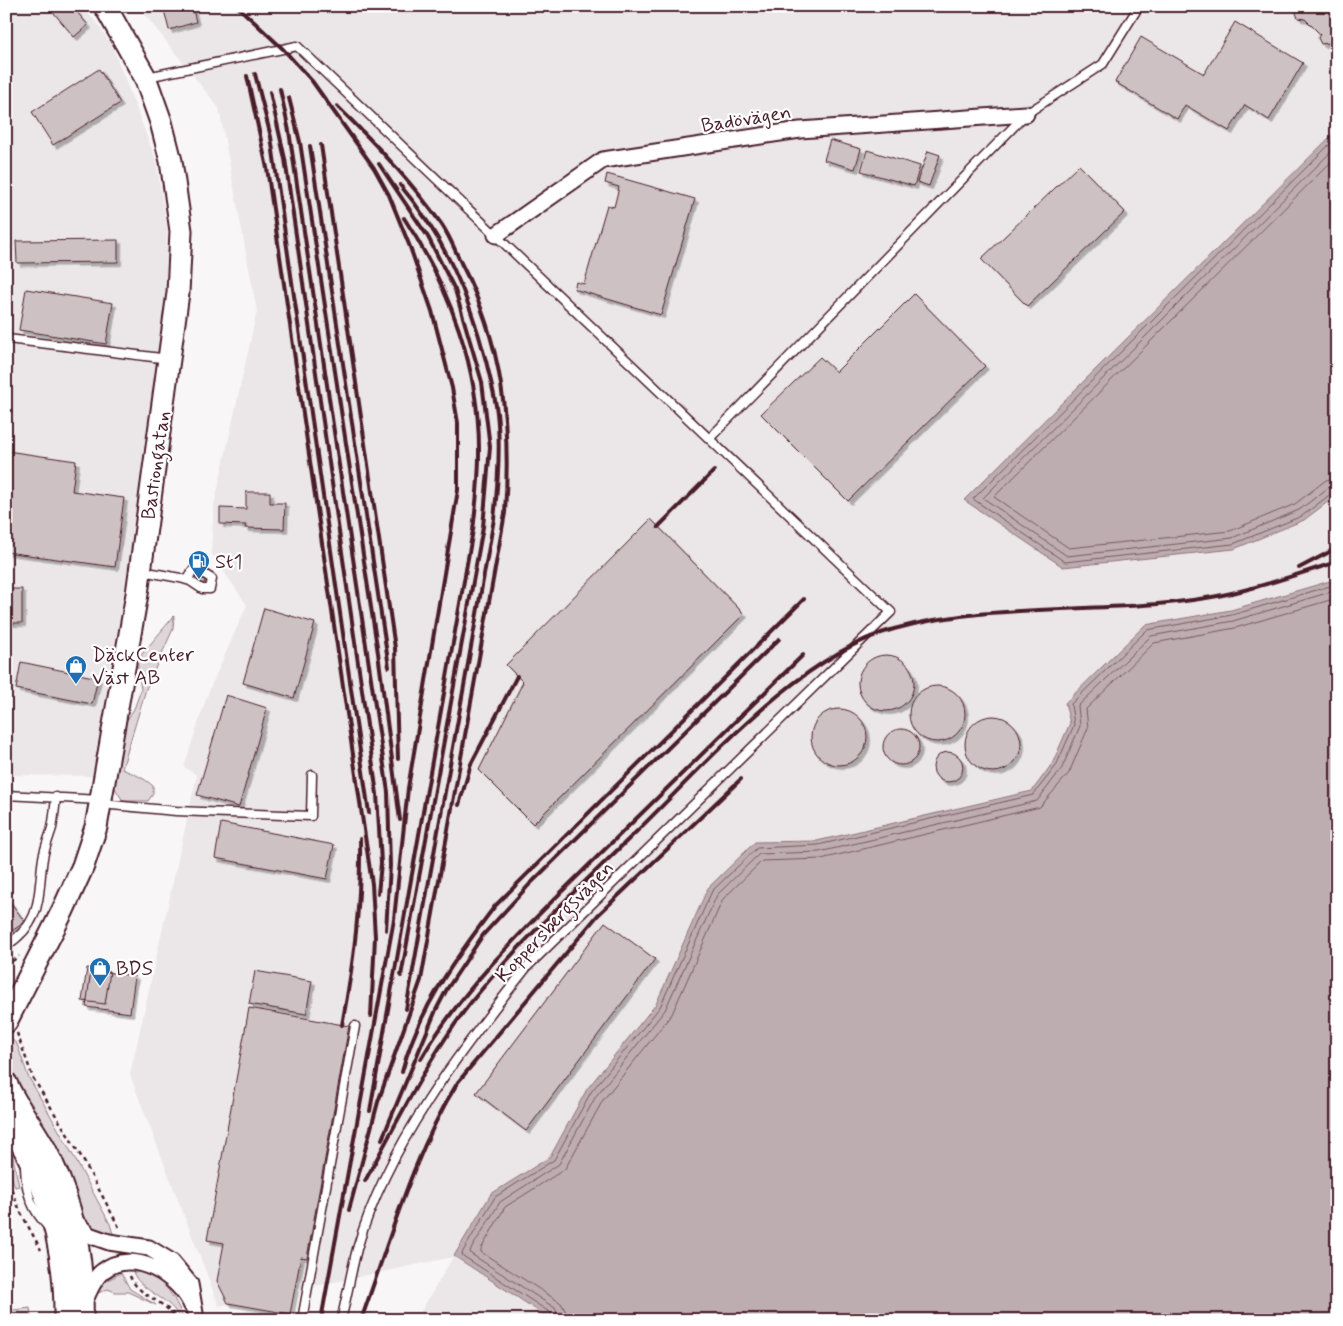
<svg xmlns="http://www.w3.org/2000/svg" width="1343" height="1326" viewBox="0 0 1343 1326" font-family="Mynerve,sans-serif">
<defs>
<filter id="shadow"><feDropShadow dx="3.5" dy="3.5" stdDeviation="0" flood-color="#0004"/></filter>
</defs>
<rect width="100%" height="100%" fill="#f8f6f7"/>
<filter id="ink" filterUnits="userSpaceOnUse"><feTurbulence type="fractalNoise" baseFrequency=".02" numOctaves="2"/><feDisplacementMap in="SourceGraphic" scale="10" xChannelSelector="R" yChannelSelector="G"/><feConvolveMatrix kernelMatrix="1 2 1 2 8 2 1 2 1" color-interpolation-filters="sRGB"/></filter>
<g filter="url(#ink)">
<!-- built -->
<path fill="#ebe6e8" d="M 6,6 L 80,6 L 97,23 L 113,48 L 156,160 L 167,228 L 166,299 L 137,515 L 92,776 L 6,775 Z
M 138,6 L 1337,6 L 1337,130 L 964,500 L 1304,520 L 1337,495 L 1337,579 L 1231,610 L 1145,625 L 1065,703 L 1070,723 L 1052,764 L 1032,791 L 817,841 L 755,842 L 708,888 L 656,1004 L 587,1089 L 550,1157 L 491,1194 L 454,1257 L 552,1320 L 416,1320 L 453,1257 L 219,1306 L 130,1075 L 197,775 L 184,767 L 208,693 L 247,605 L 211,553 L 214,506 L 257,311 L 219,108 Z"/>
<!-- green -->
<path fill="#ded6d9" stroke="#947a82" d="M 174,616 L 173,629 L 146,689 L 122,769 C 134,774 143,777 153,786 L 153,794 L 148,801 L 123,801 L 113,785 L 123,726 L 134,709 L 141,690 L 137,660 Z
M 8,1036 L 17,1044 L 28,1076 L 74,1157 L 110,1224 L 114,1237 L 105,1237 L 85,1223 L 12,1081 L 7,1055 Z
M 6,1141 L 12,1152 L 19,1186 L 15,1187 L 6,1163 Z
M 133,1272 C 161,1271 175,1297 184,1320 L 180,1320 C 171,1296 142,1294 133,1272 Z
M 121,1273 L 130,1289 L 156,1305 L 128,1292 L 115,1292 L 108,1289 L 98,1293 L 104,1282 Z
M 30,1308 L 32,1320 L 10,1320 L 9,1314 L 6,1315 L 6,1311 Z"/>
<!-- water -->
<path fill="#bdadb0" stroke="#8f747b" d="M 1337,130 L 1337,495 L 1304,520 L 1234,549 L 1063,567 L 964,500 Z
M 1337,579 L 1337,1320 L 552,1320 L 454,1256 L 491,1194 L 550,1157 L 587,1089 L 656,1004 L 708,888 L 755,842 L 817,841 L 1032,791 L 1052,764 L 1070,723 L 1065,703 L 1145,625 L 1231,610 Z"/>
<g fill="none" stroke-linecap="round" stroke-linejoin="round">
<!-- shore -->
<path stroke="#785860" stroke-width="1" d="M 1337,137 L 973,499 L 1065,562 L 1233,544 L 1302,516 L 1332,493 L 1337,492
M 1337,146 L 983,498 L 1067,556 L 1232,538 L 1299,510 L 1328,488 L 1337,485
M 1337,156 L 994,497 L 1069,548 L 1230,531 L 1295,504 L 1326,480 L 1337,478
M 554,1320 L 551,1313 L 463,1256 L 462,1253 L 495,1197 L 554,1160 L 591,1092 L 660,1007 L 712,891 L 757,848 L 818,845 L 1033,795 L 1056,766 L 1074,725 L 1071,704 L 1147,630 L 1232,615 L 1337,584
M 560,1320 L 555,1308 L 471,1254 L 470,1251 L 500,1202 L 559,1164 L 596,1096 L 665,1010 L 717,895 L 759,854 L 819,852 L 1037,801 L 1062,768 L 1080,726 L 1078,706 L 1151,636 L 1233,621 L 1337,590
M 568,1320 L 566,1312 L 561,1303 L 481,1252 L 481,1249 L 505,1207 L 565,1169 L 603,1100 L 672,1014 L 723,899 L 762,861 L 821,859 L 1040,807 L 1069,773 L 1088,728 L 1086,709 L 1154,643 L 1235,628 L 1337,598"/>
</g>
<!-- building -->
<path fill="#cdc1c4" stroke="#4a1f2b" filter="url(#shadow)" d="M 48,6 L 72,6 L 88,25 L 74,37 Z
M 163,6 L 192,6 L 196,22 L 169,30 Z
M 1337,6 L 1337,56 L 1331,53 L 1332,45 L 1329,43 L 1321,44 L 1318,38 L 1320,34 L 1305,19 L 1298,18 L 1296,13 L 1297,9 L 1303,6 Z
M 1235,22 L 1303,63 L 1269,120 L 1245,105 L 1229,131 L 1185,105 L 1177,119 L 1115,82 L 1141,37 L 1204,74 Z
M 99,69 L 120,103 L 53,145 L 32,112 Z
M 830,140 L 861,149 L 855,169 L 824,160 Z
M 867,150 L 920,166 L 914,186 L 861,171 Z
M 928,151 L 940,155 L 929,186 L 917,182 Z
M 1079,165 L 1125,212 L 1027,306 L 981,259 Z
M 607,174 L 695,199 L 661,315 L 574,289 L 576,282 L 584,284 L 607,205 L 614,207 L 619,187 L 605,183 Z
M 118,240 L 118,262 L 17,263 L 16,241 Z
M 26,289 L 113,303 L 106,344 L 19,330 Z
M 914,294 L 985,366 L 848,501 L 761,414 L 820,357 L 836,372 Z
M 7,451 L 76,461 L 72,491 L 124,498 L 115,567 L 6,552 Z
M 246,492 L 270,492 L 270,503 L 285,503 L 284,529 L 245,528 L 246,525 L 220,524 L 220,508 L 246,509 Z
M 651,519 L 744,614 L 533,824 L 479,770 L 523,682 L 506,665 Z
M195 580a5 5 0 1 1 10 0a5 5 0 1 1-10 0Z
M 6,589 L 22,589 L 22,623 L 6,623 Z
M 264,608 L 315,623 L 294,698 L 243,683 Z
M858 683a28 28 0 1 1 56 0a28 28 0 1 1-56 0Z
M 21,662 L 98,678 L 92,704 L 16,689 Z
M909 714a28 28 0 1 1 56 0a28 28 0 1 1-56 0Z
M 226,695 L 267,708 L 239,807 L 197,795 Z
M811 737a28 28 0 1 1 56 0a28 28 0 1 1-56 0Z
M965 744a28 28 0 1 1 56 0a28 28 0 1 1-56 0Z
M883 747a18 18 0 1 1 36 0a18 18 0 1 1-36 0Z
M933 767a15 15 0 1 1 30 0a15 15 0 1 1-30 0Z
M 221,823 L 334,845 L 327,879 L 215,858 Z
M 6,896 L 25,922 L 6,935 Z
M 605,922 L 655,959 L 526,1131 L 476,1093 Z
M 87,968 L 110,972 L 105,1004 L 82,1001 Z
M 91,970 L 135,976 L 130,1013 L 86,1007 Z
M 255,971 L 312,981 L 306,1014 L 249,1004 Z
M 249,1008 L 349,1026 L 307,1258 L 301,1257 L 290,1314 L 228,1303 L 217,1281 L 224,1243 L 207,1240 Z"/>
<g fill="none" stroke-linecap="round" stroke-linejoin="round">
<!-- lane casing -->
<g stroke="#4a1f2b" stroke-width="11">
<path id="lane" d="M 147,77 L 297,46 L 891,612 L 527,967 C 460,1051 387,1145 357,1249 C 351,1272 347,1297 341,1320
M 8,339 L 169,359
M 709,439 L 1026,114 L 1103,64 L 1139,6
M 142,571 L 180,578 L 190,581 L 202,589 L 210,589 L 212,579 L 198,570 L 192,571 L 188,580
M 6,795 L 100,800
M 101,804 L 176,811 L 311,816 L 312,775
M 6,809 L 7,795
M 6,946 C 44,921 37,897 43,858 C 45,847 49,838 52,828 C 54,818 55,807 56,797
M 25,1167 C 26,1193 31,1209 49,1228
M 302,1320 L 355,1026"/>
</g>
<!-- street casing -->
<g stroke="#4a1f2b" stroke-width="19">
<path id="street" d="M 496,235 L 603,160 L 800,130 L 1026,114
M 72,1218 L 89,1235 L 109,1242 L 149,1248 L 172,1262 L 190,1284 L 195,1313
M 83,1304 C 89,1293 93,1278 103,1271 C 133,1247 179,1276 192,1306"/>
</g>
<!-- secondary casing -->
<g stroke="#4a1f2b" stroke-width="25">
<path id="secondary" d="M 6,1022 L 63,910 L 83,866 L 96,827 L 137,594 L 178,293 L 181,231 L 171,161 L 161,122 L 145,77 L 105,6
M 6,1083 C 16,1106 33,1127 45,1149 C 73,1201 84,1261 82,1320
M 6,1119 C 48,1180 66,1246 65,1320"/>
</g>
<!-- path -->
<path stroke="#4a1f2b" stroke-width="2.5" stroke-dasharray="4 4" stroke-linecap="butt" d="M 6,966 L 19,956
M 17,1033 L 33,1078 L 82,1158 L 120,1229
M 6,1175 L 20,1211 L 41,1250
M 130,1276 C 138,1297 166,1300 177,1320"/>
<!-- lane -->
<use href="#lane" stroke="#fff" stroke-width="8"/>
<!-- street -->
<use href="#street" stroke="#fff" stroke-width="15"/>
<!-- secondary -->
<use href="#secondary" stroke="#fff" stroke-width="21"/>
<!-- rail -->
<path stroke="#4a1f2b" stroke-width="4" d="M 237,6 L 283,49 L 312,81 L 374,168 L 389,195 L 410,247 L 432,311 L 452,388 L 458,423 L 458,490 L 408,788 L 394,919 L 321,1320
M 255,74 L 271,137 L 369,813
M 247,76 L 267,168 L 372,884 L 375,937 L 371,1016
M 280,89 L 289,131 L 388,792 L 390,866 L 386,930
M 270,92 L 285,159 L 377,794 L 381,863 L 378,894
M 289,98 L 300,142 L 378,653 L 400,820
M 337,106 C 375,143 412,182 442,225 C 450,237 455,250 461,263 C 503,344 511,423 505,513 L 421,980 L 378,1102 L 349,1210
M 321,145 L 395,648 L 398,759
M 310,146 L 389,667
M 379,164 L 428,237 L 455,290 L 482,382 L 490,447 L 483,527 L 401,976
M 400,185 C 444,236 469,296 486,361 C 490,378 495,395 497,413 C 501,448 498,484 494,519 L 406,1009
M 658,527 L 714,471
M 1299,568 L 1337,548
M 459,805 L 471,764 L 517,676
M 342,1025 C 354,961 361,905 360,839
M 421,1059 C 463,986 534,919 595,859 C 664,791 733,723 803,655
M 402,1072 C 418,1010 456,957 495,906 L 804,599
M 370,1111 L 473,530 C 476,505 479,479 479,454 C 480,369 450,288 404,218
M 382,1139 L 436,1010 L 447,989 L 483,935 L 529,885 L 779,639
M 365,1181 C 397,1122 431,1053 472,1001 C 521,940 580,887 635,833 C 705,765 799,655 894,629 C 996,601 1103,615 1206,598 C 1251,591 1294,575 1337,562
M 361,1320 C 390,1240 413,1154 458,1082 L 598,915 L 741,779"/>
</g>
</g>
<!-- icons -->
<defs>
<g id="fuel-pin" transform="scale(1.125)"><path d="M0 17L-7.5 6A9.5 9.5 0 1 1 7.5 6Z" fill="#1f6fb2" stroke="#fff"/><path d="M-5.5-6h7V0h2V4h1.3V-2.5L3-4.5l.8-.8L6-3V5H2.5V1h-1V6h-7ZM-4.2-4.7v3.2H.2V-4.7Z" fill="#fff"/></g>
<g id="shop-pin" transform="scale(1.125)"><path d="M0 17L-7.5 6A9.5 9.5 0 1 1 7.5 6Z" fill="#1f6fb2" stroke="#fff"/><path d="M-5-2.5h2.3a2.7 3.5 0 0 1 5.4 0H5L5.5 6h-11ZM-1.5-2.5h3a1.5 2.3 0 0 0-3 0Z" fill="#fff"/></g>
</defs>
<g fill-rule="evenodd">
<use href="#fuel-pin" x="199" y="561"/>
<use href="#shop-pin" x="76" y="666"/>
<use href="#shop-pin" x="100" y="968"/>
</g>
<g text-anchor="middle" stroke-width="4.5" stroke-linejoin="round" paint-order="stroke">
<!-- street labels -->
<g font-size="20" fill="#4a1f2b" stroke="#fff">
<text transform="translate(746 118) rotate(-9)" y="7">Badövägen</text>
<text transform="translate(155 465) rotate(-82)" y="7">Bastiongatan</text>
<text transform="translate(554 921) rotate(-46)" y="7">Koppersbergsvägen</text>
</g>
<!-- poi labels -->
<g font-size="20" fill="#4a1f2b" stroke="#fff" text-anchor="start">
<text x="215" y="568">St1</text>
<text x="92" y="661">DäckCenter<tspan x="92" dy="23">Väst AB</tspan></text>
<text x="116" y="975">BDS</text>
</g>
</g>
<!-- margin -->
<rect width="1343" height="1326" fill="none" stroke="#fff" stroke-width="25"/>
<rect x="12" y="12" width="1318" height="1301" fill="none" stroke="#4a1f2b" stroke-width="2" filter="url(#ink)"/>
</svg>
